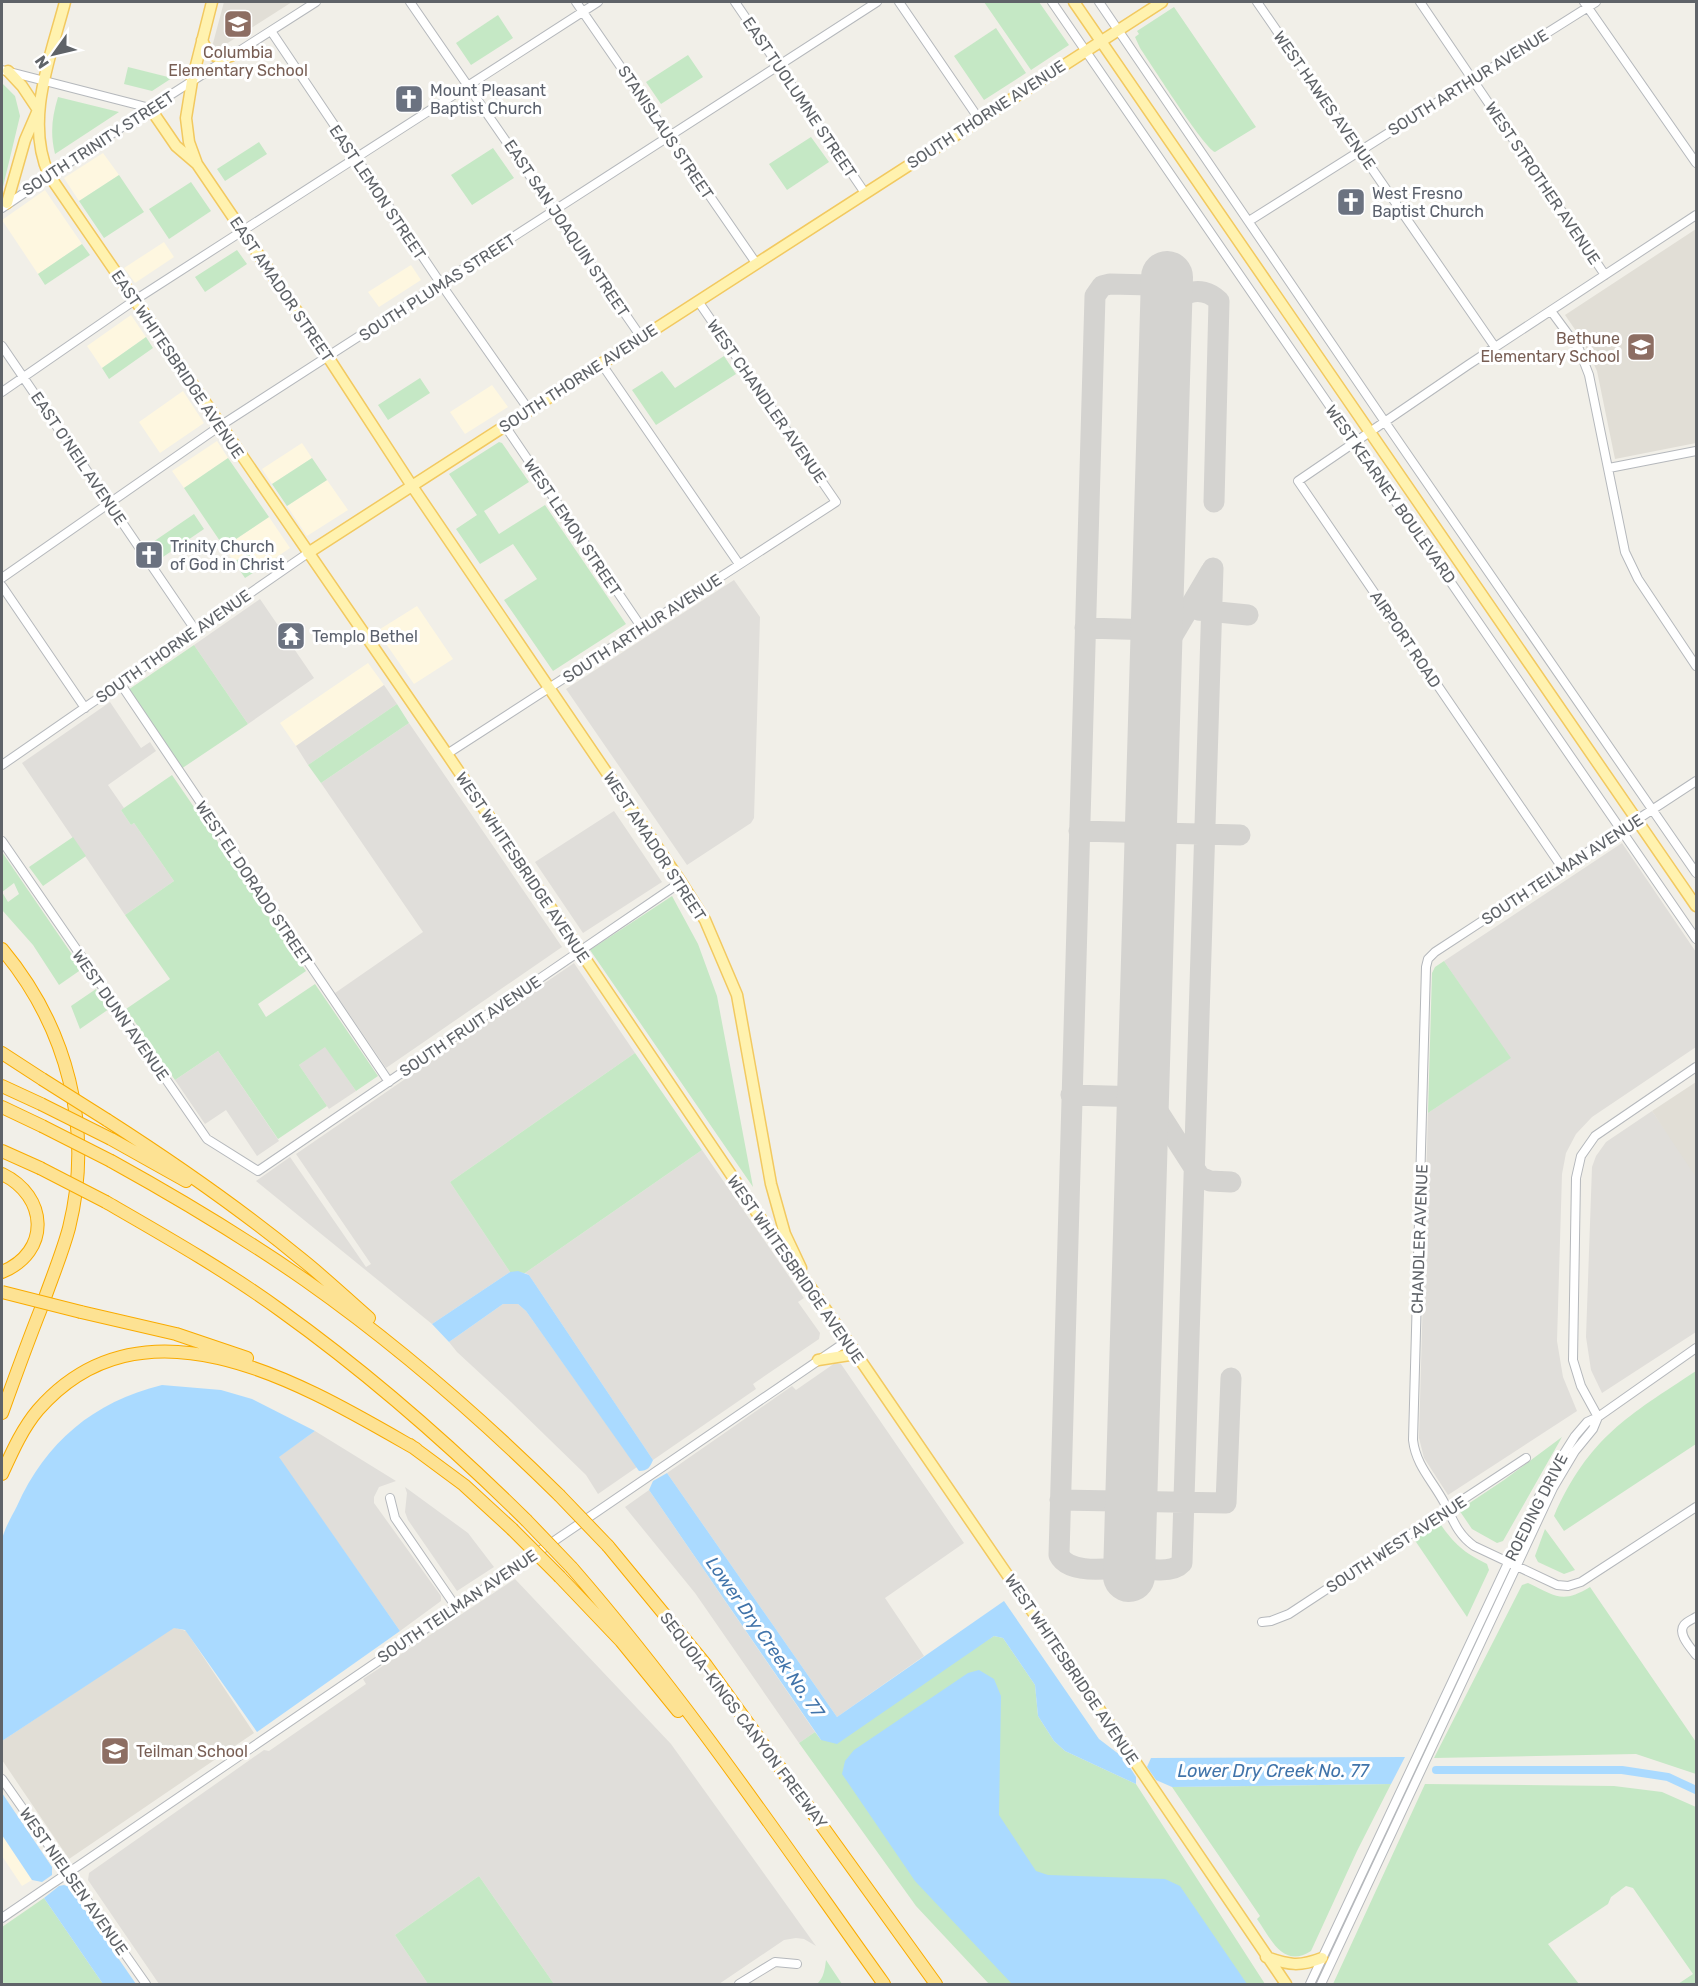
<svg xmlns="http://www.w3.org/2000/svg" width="1698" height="1986" viewBox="0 0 1698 1986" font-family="Rubik,sans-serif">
<rect width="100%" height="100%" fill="#f1efe8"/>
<!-- commercial -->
<path fill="#fef7e0" d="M 103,153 L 119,175 L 79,201 L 64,178 Z
M 45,190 L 82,244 L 38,274 L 2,220 Z
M 164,242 L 174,257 L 135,283 L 124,268 Z
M 411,265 L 421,280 L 379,307 L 368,292 Z
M 131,315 L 146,337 L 102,368 L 87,346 Z
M 492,385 L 508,407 L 465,434 L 450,412 Z
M 183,391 L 204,423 L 160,453 L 139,422 Z
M 217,441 L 228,458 L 184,488 L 172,471 Z
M 302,443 L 312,458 L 272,484 L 262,469 Z
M 327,480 L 348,510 L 307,536 L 287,506 Z
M 269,517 L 290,548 L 259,569 L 248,553 L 234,562 L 224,547 Z
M 417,606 L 453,659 L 414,684 L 377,631 Z
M 368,663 L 384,685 L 296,746 L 280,723 Z
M 2,1835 L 32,1880 L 22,1886 L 2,1856 Z"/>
<!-- industrial -->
<path fill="#e0deda" d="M 734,580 L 760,617 L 754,818 L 751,823 L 687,865 L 566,689 Z
M 260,599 L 314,678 L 248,724 L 194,645 Z
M 384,685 L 397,704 L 308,765 L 296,746 Z
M 110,702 L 141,748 L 150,742 L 156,751 L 108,785 L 124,808 L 121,810 L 131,825 L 134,823 L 174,881 L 125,915 L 22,763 Z
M 409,723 L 562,947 L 386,1068 L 335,993 L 423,932 L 321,783 Z
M 614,811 L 662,882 L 583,933 L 535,862 Z
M 1622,843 L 1696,952 L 1696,1047 L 1592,1117 L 1576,1134 L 1566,1153 L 1562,1174 L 1557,1341 L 1563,1377 L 1577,1411 L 1448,1495 L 1424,1458 L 1419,1438 L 1428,1113 L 1510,1058 L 1444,961 Z
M 574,963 L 635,1053 L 450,1182 L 510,1272 L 432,1324 L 256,1181 L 290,1157 L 366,1267 L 371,1264 L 296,1154 Z
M 325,1046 L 356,1091 L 329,1109 L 299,1065 Z
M 218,1051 L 279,1141 L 257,1156 L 226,1110 L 205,1124 L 175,1080 Z
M 1652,1111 L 1696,1174 L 1696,1332 L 1602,1393 L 1591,1370 L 1586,1337 L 1592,1167 L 1596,1156 L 1606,1142 Z
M 702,1150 L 804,1298 L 798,1302 L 820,1333 L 819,1339 L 753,1384 L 756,1389 L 653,1460 L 529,1275 L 525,1273 Z
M 511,1303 L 518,1304 L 526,1311 L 637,1467 L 598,1494 L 586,1475 L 511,1402 L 457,1352 L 449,1342 L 503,1304 Z
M 835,1363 L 841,1364 L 964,1543 L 885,1598 L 924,1656 L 837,1717 L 667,1473 L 792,1386 L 796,1390 Z
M 315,1431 L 396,1481 L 379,1487 L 374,1497 L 374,1503 L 441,1596 L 441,1601 L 400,1631 L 278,1457 Z
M 405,1487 L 468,1533 L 494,1567 L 457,1591 L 408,1520 L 405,1512 L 407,1493 Z
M 649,1490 L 815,1732 L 799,1743 L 695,1593 L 625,1507 Z
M 515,1579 L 671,1744 L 816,1946 L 804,1939 L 796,1938 L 784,1940 L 719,1984 L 554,1984 L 479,1876 L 395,1935 L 428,1984 L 159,1984 L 88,1880 L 89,1873 L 264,1750 L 269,1751 L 366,1684 L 363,1679 Z"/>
<!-- education -->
<path fill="#e1ded6" d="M 224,2 L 292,2 L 215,51 L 212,47 Z
M 1696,229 L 1696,443 L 1615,459 L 1597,371 L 1583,341 L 1565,315 Z
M 1696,1082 L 1696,1177 L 1652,1111 Z
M 173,1627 L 186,1631 L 254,1733 L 69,1859 L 2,1760 L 2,1741 Z"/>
<!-- green -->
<path fill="#c5e8c5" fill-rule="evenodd" d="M 984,2 L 1039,2 L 1069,45 L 1031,70 Z
M 1174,7 L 1256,127 L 1215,152 C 1204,148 1151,64 1140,48 L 1135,37 L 1139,34 L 1137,31 Z
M 498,15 L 513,38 L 471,65 L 456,43 Z
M 996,28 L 1026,73 L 984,100 L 954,56 Z
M 688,55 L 703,77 L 661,104 L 646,82 Z
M 128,67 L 172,78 L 152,91 L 124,84 Z
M 2,83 L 15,96 L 20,116 L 2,191 Z
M 58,97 L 119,112 L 55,154 C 50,133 52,117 58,97 Z
M 811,137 L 829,162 L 787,190 L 769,164 Z
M 259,142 L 267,154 L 225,181 L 217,169 Z
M 493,148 L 514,178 L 472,205 L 451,175 Z
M 119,175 L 144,212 L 104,238 L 79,201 Z
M 191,182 L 211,211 L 169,239 L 149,209 Z
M 82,244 L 90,255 L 45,285 L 38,274 Z
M 237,250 L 247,264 L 205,292 L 195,277 Z
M 146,337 L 153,348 L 109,379 L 102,368 Z
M 724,356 L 736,374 L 656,425 L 632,390 L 662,371 L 675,388 Z
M 420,378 L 430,393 L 388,420 L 378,405 Z
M 499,442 L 502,443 L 529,482 L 484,511 L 499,534 L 545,505 L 626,624 L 553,671 L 504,600 L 537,579 L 513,544 L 480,564 L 456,529 L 477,515 L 449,474 Z
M 228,458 L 269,517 L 224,547 L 184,488 Z
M 312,458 L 327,480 L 287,506 L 272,484 Z
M 194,514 L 204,529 L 160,559 L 150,544 Z
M 248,553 L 259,569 L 245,578 L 234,562 Z
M 194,645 L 248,724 L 181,769 L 128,690 Z
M 397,704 L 409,723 L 321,783 L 308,765 Z
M 172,775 L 306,971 L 258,1004 L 266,1017 L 315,984 L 378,1076 L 356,1091 L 325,1047 L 299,1065 L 327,1106 L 278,1139 L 218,1051 L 175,1080 L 126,1009 L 170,979 L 125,915 L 174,881 L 134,823 L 131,825 L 121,810 Z
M 73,837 L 86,856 L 43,886 L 29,867 Z
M 2,852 L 82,969 L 59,985 L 33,945 L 2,910 ZM 14,883 L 19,894 L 8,902 L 2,892 Z
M 672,896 L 698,944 L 717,996 L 753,1187 L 590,950 Z
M 1444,961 L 1511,1058 L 1428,1113 L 1432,973 L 1435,967 Z
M 96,989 L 109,1009 L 80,1029 L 71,1006 Z
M 635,1053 L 702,1150 L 525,1273 L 510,1272 L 450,1182 Z
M 1696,1371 L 1696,1444 L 1564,1531 L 1554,1516 C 1588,1438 1629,1415 1696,1371 Z
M 1562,1437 L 1503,1541 L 1497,1543 L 1472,1529 L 1459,1510 L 1504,1480 Z
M 1439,1522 C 1454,1544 1463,1552 1487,1564 L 1489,1570 L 1467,1617 L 1414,1539 Z
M 1545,1529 L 1575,1570 L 1564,1574 L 1538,1562 L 1535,1556 Z
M 1528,1583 C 1556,1596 1562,1604 1590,1587 L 1696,1742 L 1696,1774 L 1636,1754 L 1434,1758 L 1522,1585 Z
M 994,1636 L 1003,1638 L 1035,1685 L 1038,1716 L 1054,1741 L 1065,1751 L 1136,1784 L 1265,1984 L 989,1984 L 916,1906 L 799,1743 L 815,1732 L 821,1740 Z
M 1391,1784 L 1357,1851 L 1311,1951 C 1283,1969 1271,1939 1257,1919 L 1260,1916 L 1172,1787 Z
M 1425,1784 L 1614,1786 L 1662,1792 L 1696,1807 L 1696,1984 L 1678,1984 L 1693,1974 L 1633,1888 L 1626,1886 L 1611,1897 L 1608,1904 L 1548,1944 L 1579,1984 L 1333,1984 Z
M 479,1876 L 554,1984 L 428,1984 L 395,1935 Z
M 44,1898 L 103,1984 L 2,1984 L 2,1927 Z
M 826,1960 L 842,1984 L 817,1984 C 824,1978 825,1968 826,1960 Z"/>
<!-- water -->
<path fill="#aadaff" d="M 518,1271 L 529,1275 L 643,1445 L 653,1460 C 650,1467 648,1471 639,1471 L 526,1311 L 518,1304 L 503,1304 L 449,1342 L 432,1324 L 510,1272 Z
M 162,1385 L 221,1390 L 252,1399 L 315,1431 L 279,1457 L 400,1631 L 257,1732 L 185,1630 L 174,1628 L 2,1741 C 1,1694 2,1646 2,1599 C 2,1581 0,1557 2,1540 C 4,1529 12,1516 17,1506 C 46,1442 93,1402 162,1385 Z
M 667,1473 L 837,1717 L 1004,1601 L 1099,1739 L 1124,1758 L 1136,1777 L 1136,1784 L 1065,1751 L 1054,1741 L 1038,1716 L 1035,1685 L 1003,1638 L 994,1636 L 837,1744 L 821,1740 L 649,1490 L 653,1481 Z
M 979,1670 L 994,1679 L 1001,1696 L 999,1815 L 1036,1871 L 1048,1875 L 1165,1879 L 1180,1886 L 1247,1984 L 1012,1984 L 915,1881 L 842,1774 L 845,1761 L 854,1750 L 968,1673 Z
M 1405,1757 L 1391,1784 L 1172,1787 L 1156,1780 L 1147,1767 L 1151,1758 Z
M 2,1793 L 52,1867 L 52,1875 L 42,1882 L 32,1880 L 2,1835 Z
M 64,1885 L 69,1887 L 136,1984 L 103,1984 L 44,1898 L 59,1886 Z"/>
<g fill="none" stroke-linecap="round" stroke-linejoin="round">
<!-- canal -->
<path stroke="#aadaff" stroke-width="8" d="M 1436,1770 L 1622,1770 L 1668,1777 L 1696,1790"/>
<!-- taxiway -->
<path stroke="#d4d3d0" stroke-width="21" d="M 1166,315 C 1175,294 1200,282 1219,301 L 1214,502
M 1198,610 L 1248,615
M 1085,628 L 1157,630
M 1156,664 L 1211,571
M 1079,831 L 1240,835
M 1143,1088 L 1200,1177 L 1210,1181 L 1231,1182
M 1071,1095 L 1143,1097
M 1060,1500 L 1226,1503 L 1231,1378
M 1130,1543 C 1128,1554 1128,1564 1116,1568 C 1099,1570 1067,1572 1059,1555 L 1095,296 L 1102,286 L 1110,284 L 1151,285 L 1158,288 L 1163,294 L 1166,315
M 1130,1543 C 1131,1550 1132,1557 1136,1562 C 1145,1572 1173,1573 1182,1563 L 1213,568"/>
<!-- runway -->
<path stroke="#d4d3d0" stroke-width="52" d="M 1129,1576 L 1167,277"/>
<!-- minor casing -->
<g stroke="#b5b8bc" stroke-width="10">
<path id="minor" d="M 410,2 L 641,337
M 576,2 L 756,263
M 735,2 L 865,193
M 899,2 L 979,119
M 1052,2 L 1696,939
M 1099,2 L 1385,422 L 1696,873
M 1257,2 L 1495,347
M 1420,2 L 1605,275
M 1584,2 L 1696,163
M 271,31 L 441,284 L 529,410
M 2,70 L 150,108
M 2,208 L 150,108 L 316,2
M 1249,221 L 1596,2
M 1551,311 L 1579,349 L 1589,375 L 1625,552 L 1638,579 L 1696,666
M 2,346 L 196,631
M 601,363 L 739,564
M 2,392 L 135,300 L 598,2
M 505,426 L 642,628
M 1609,468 L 1696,451
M 2,578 L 220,426 L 877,2
M 2,586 L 85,708
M 120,683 L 389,1082
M 447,754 L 836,502 L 698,301
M 2,765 L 308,553
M 1696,781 L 1435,952 L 1428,959 L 1426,967 L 1413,1440 C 1416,1466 1433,1481 1445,1504 C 1453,1520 1458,1535 1474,1546 L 1557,1585 L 1568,1586 L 1581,1582 L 1696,1507
M 2,841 L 207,1139 L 258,1171 L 681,882
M 1563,869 L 1298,481 L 1468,365 L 1696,215
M 1598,1417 L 1581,1386 L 1573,1360 L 1576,1178 L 1581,1156 L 1595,1136 L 1696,1067
M 390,1498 L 395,1518 L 456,1607
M 1696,1617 C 1693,1619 1686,1622 1684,1625 C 1677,1634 1691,1648 1696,1655
M 1262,1622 L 1271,1621 L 1289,1614 L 1526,1458
M 2,1779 L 146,1984
M 2,1918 L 847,1341
M 739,1984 L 775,1962 L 797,1964
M 1310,1984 L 1546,1482 L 1575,1436 L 1587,1422 L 1598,1417 L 1696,1348
M 1321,1984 L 1553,1488 L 1575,1451 L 1593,1429 L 1598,1417"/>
</g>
<!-- major casing -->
<g stroke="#f2c960" stroke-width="13">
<path id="major" d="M 65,2 C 51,56 24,120 49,175 L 447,754 L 786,1256 L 809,1285 L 1134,1760 L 1286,1984
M 212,2 L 192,81 L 186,118 L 189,142 L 197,164 L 328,357 L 412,486 L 681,882 L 705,920 L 737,995 L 771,1184 L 785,1234 L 801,1268
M 1074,2 L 1696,906
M 202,40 C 208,55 216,60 231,56
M 150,108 L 176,146 L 197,164
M 7,203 L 25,140 L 38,110 L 22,86 L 8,71
M 308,553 L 1162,2
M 818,1360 L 856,1354
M 1266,1957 C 1289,1965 1299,1967 1322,1958"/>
</g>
<!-- highway casing -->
<g stroke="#f9ab00" stroke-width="14">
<path id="highway" d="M 2,949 C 67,1027 94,1128 69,1228 C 62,1254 51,1280 42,1306 C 28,1341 15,1377 2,1413
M 2,1053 L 42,1079
M 2,1086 L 41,1104
M 2,1107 L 42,1126
M 107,1120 C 174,1163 239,1208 300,1258 C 324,1277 346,1298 369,1318
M 111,1139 L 186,1181
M 2,1151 L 40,1168
M 111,1161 C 178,1198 243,1237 305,1280 C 396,1344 480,1417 559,1495
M 2,1174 C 48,1196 51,1252 2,1272
M 106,1202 C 165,1236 225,1270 280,1310 C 368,1373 449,1444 526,1520
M 81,1312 L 176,1334 L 247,1358
M 410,1445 L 464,1485 L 512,1529
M 2,1474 C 12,1452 22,1429 38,1410 C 145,1287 306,1386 416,1449
M 608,1546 L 706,1665 L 936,1984
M 572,1568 C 686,1699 783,1843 884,1984
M 560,1577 L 621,1641 L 678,1711"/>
</g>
<!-- minor -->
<use href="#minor" stroke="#fff" stroke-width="8"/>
<!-- major -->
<use href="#major" stroke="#fff2af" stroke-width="10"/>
<!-- highway -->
<use href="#highway" stroke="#fde293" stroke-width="12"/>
<!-- highway-bridge casing -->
<g stroke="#f9ab00" stroke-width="14" stroke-linecap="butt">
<path id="highway-bridge" d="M 42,1079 L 107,1120
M 41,1104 L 111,1139
M 42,1126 L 111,1161
M 40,1168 L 106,1202
M 2,1292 L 81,1312
M 559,1495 L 608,1546
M 526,1520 L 572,1568
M 512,1529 L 560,1577"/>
</g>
<!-- highway-bridge -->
<use href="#highway-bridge" stroke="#fde293" stroke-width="12"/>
</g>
<!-- icons -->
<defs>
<g id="school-square" transform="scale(1.5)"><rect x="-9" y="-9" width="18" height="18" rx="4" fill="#8d6e63" stroke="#fff"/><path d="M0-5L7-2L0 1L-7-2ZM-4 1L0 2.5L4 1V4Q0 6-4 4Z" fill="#fff"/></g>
<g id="church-square" transform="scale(1.5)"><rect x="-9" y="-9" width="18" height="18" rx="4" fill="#6b7280" stroke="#fff"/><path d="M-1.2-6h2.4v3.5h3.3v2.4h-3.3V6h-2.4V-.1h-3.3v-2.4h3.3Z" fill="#fff"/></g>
<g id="temple-square" transform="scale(1.5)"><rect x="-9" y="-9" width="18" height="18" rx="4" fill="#6b7280" stroke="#fff"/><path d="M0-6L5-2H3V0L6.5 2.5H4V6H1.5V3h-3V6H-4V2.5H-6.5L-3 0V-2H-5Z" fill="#fff"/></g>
</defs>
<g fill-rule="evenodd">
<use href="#school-square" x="238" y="24"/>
<use href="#church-square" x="409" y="99"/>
<use href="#church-square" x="1351" y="202"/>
<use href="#school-square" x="1641" y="347"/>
<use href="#church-square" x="149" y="555"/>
<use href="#temple-square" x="291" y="636"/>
<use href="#school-square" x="115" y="1751"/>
</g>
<g text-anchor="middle" stroke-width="6" stroke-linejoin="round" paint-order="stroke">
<!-- education labels -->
<g font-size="16" fill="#785e54" stroke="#fff">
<text x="238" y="58">Columbia<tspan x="238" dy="18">Elementary School</tspan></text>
<text x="1620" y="344" text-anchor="end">Bethune<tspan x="1620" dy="18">Elementary School</tspan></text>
<text x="136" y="1757" text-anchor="start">Teilman School</text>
</g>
<!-- street labels -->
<g font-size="16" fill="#5f6368" stroke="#fff">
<text transform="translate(1468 82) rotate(-32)" y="6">SOUTH ARTHUR AVENUE</text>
<text transform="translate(800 97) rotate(56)" y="6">EAST TUOLUMNE STREET</text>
<text transform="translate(1325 100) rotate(55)" y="6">WEST HAWES AVENUE</text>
<text transform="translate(986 114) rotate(-33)" y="6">SOUTH THORNE AVENUE</text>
<text transform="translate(666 132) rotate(56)" y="6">STANISLAUS STREET</text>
<text transform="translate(98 143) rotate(-33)" y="6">SOUTH TRINITY STREET</text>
<text transform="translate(1543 183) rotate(56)" y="6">WEST STROTHER AVENUE</text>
<text transform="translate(378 192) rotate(56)" y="6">EAST LEMON STREET</text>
<text transform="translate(567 228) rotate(56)" y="6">EAST SAN JOAQUIN STREET</text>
<text transform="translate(437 287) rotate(-33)" y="6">SOUTH PLUMAS STREET</text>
<text transform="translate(282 289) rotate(56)" y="6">EAST AMADOR STREET</text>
<text transform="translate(178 364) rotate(56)" y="6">EAST WHITESBRIDGE AVENUE</text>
<text transform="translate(578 378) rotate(-33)" y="6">SOUTH THORNE AVENUE</text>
<text transform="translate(767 401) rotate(55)" y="6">WEST CHANDLER AVENUE</text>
<text transform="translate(79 458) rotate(56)" y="6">EAST O'NEIL AVENUE</text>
<text transform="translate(1391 494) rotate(55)" y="6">WEST KEARNEY BOULEVARD</text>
<text transform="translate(573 527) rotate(56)" y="6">WEST LEMON STREET</text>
<text transform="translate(642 628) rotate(-33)" y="6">SOUTH ARTHUR AVENUE</text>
<text transform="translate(1406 639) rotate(56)" y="6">AIRPORT ROAD</text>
<text transform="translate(173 646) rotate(-35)" y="6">SOUTH THORNE AVENUE</text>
<text transform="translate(655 846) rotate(57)" y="6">WEST AMADOR STREET</text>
<text transform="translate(523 867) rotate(56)" y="6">WEST WHITESBRIDGE AVENUE</text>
<text transform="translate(1562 869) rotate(-33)" y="6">SOUTH TEILMAN AVENUE</text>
<text transform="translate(254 883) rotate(56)" y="6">WEST EL DORADO STREET</text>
<text transform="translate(121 1015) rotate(55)" y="6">WEST DUNN AVENUE</text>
<text transform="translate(470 1026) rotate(-34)" y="6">SOUTH FRUIT AVENUE</text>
<text transform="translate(1419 1239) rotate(-88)" y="6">CHANDLER AVENUE</text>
<text transform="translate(796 1269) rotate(55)" y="6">WEST WHITESBRIDGE AVENUE</text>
<text transform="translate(1536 1507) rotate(-63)" y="6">ROEDING DRIVE</text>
<text transform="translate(1396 1544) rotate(-33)" y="6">SOUTH WEST AVENUE</text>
<text transform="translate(457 1606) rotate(-34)" y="6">SOUTH TEILMAN AVENUE</text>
<text transform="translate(1072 1669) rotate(56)" y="6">WEST WHITESBRIDGE AVENUE</text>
<text transform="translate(744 1720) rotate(53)" y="6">SEQUOIA–KINGS CANYON FREEWAY</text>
<text transform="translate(74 1881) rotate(55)" y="6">WEST NIELSEN AVENUE</text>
</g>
<!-- worship labels -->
<g font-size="16" fill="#5b616d" stroke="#fff" text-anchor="start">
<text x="430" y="96">Mount Pleasant<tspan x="430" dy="18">Baptist Church</tspan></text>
<text x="1372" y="199">West Fresno<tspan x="1372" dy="18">Baptist Church</tspan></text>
<text x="170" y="552">Trinity Church<tspan x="170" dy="18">of God in Christ</tspan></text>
<text x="312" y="642">Templo Bethel</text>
</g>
<!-- water labels -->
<g font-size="18" font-style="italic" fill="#4174aa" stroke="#fff">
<text transform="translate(765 1637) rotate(55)" y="6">Lower Dry Creek No. 77</text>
<text x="1273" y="1777">Lower Dry Creek No. 77</text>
</g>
</g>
<!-- border -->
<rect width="1698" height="1986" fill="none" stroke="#5f6368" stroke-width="6"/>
<!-- north arrow -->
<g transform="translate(54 54) rotate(236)" stroke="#ffffff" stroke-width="4.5" paint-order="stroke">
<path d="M0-4.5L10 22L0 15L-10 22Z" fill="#5f6368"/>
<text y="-9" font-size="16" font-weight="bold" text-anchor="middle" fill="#5f6368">N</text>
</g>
</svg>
